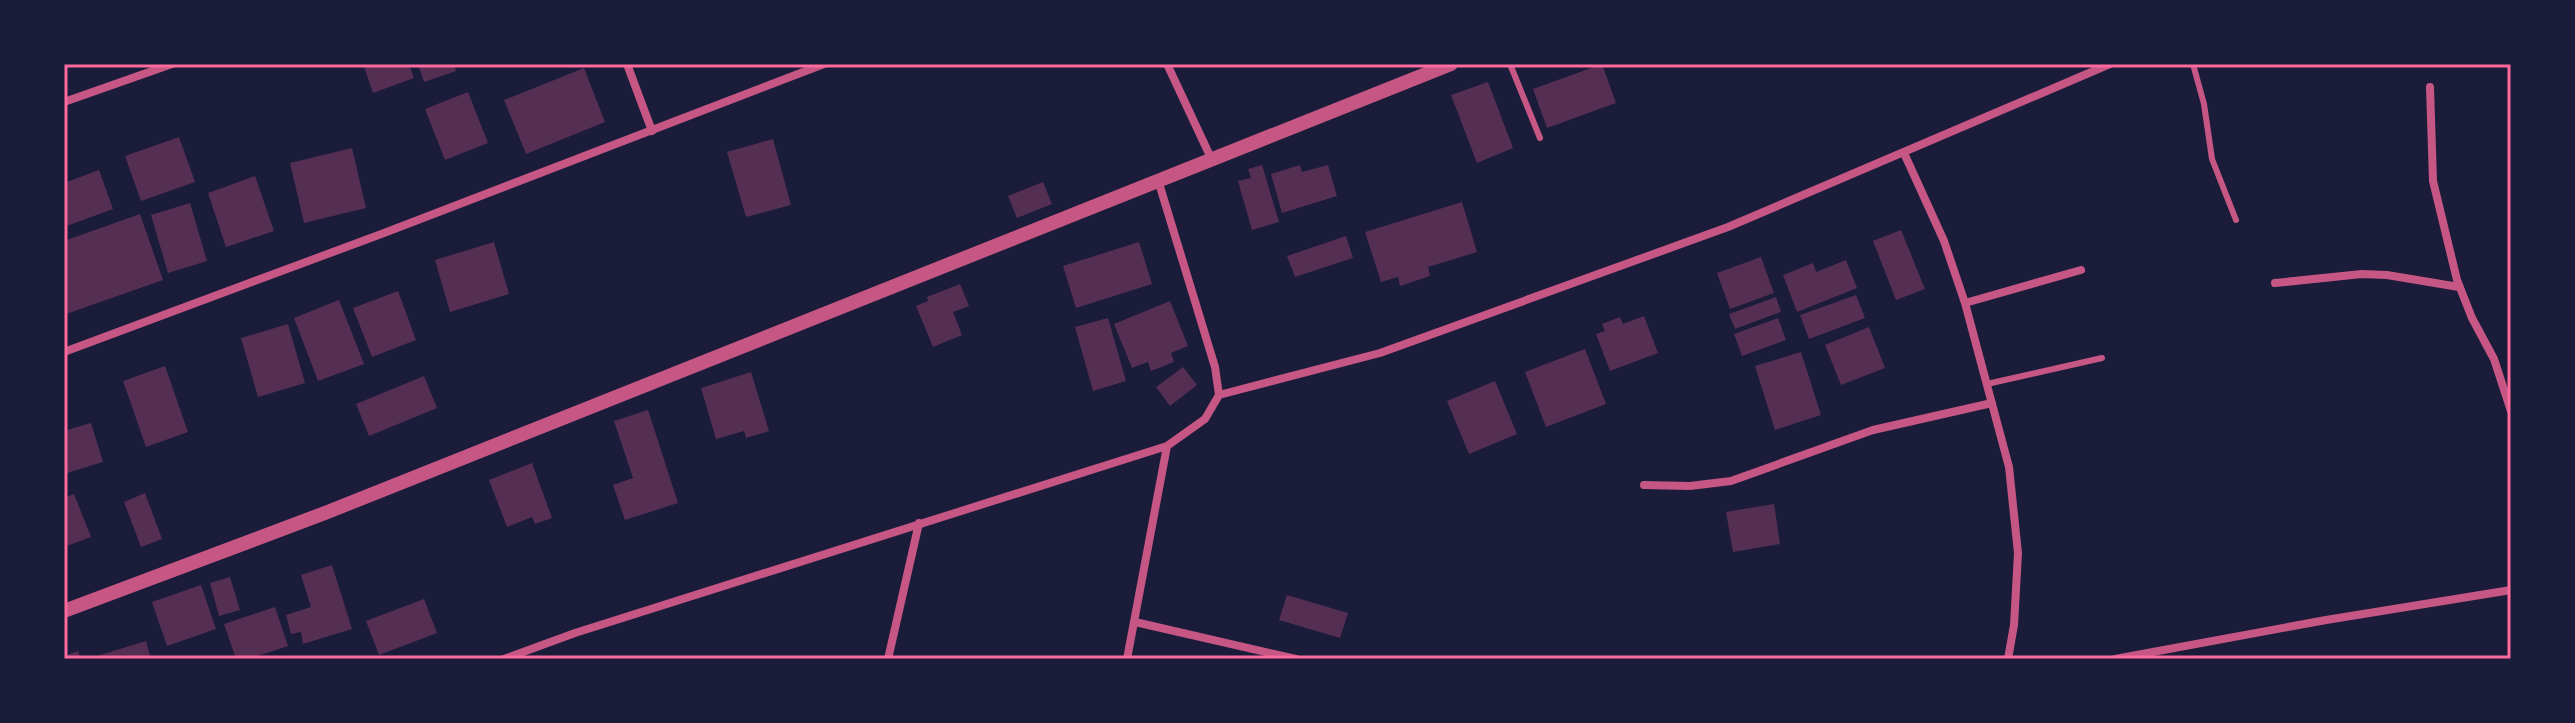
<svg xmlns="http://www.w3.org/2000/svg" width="2575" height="723" viewBox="0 0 2575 723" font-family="'Source Sans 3',sans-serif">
<rect width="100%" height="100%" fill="#1b1b3a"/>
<!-- building -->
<path fill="#542f53" d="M 363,64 L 409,64 L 414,78 L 373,93 Z
M 418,64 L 454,64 L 456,71 L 424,82 Z
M 1602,64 L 1616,103 L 1547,128 L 1533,89 Z
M 584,68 L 605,122 L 526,154 L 504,100 Z
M 1488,82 L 1513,148 L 1477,163 L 1451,95 Z
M 468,92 L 488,143 L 445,160 L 425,109 Z
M 179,137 L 195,182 L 141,201 L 125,156 Z
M 773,139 L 791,205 L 746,217 L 727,152 Z
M 352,148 L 366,208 L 304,223 L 290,163 Z
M 1262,165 L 1279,222 L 1252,230 L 1238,181 L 1251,178 L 1248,169 Z
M 1300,165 L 1302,172 L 1328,165 L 1337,196 L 1282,213 L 1271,174 Z
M 99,170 L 113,209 L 64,227 L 64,183 Z
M 255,176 L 274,231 L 226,247 L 208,193 Z
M 1043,182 L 1052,204 L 1017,218 L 1008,196 Z
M 1462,202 L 1477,252 L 1428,267 L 1430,276 L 1400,286 L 1398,277 L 1381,282 L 1365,232 Z
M 190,203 L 207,261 L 168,273 L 151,215 Z
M 140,214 L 163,280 L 66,314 L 64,241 Z
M 1901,230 L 1925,289 L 1896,300 L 1873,241 Z
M 1346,236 L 1353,258 L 1295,277 L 1287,256 Z
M 494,242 L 509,294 L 450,312 L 435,260 Z
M 1139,242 L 1152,284 L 1076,308 L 1063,266 Z
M 1761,257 L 1774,293 L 1730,309 L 1717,273 Z
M 1846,260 L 1857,288 L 1797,312 L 1783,275 L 1813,263 L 1816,272 Z
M 960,284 L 969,306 L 953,312 L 962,335 L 933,347 L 916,306 L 928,301 L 927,297 Z
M 398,291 L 416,340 L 372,357 L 353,308 Z
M 1856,295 L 1865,318 L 1809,339 L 1800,315 Z
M 1776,297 L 1781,312 L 1735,329 L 1729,314 Z
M 339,300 L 364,364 L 318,381 L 294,318 Z
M 1170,301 L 1188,346 L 1171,353 L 1174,362 L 1151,371 L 1148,362 L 1132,368 L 1114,324 Z
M 1644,316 L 1658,353 L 1610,371 L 1596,334 L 1605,331 L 1602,324 L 1620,317 L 1623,324 Z
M 1108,318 L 1126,381 L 1093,391 L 1075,327 Z
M 1778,318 L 1786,340 L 1742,356 L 1734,334 Z
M 288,324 L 305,383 L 258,397 L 241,338 Z
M 1869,327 L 1885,368 L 1841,385 L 1825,345 Z
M 1585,349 L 1606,404 L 1546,427 L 1525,372 Z
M 1801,352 L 1821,415 L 1775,430 L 1755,366 Z
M 165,366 L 188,432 L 146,447 L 123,381 Z
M 1183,367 L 1197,385 L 1170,406 L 1156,387 Z
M 751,372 L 769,431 L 746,438 L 744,431 L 716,439 L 701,388 Z
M 424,376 L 437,408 L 369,436 L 356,404 Z
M 1495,381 L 1517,434 L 1469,454 L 1447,401 Z
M 648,410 L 678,503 L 625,520 L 613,485 L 633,478 L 614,421 Z
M 91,423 L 103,462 L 64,474 L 64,431 Z
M 532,463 L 552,518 L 535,524 L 532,517 L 507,527 L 489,480 Z
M 145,493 L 162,539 L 141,547 L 124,502 Z
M 74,494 L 91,537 L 64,547 L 64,498 Z
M 1774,504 L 1780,544 L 1733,552 L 1726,512 Z
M 332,565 L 352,629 L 303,644 L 301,632 L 291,634 L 286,615 L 311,607 L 301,575 Z
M 230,577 L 240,610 L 219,616 L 210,583 Z
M 201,585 L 216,629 L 167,646 L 152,602 Z
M 1287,595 L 1348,613 L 1340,638 L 1279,620 Z
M 424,599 L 437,633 L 379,655 L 366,621 Z
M 275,607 L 288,646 L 249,659 L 236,659 L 224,624 Z
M 146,641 L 151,659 L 98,659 L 97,656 Z
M 78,651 L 81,659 L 64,659 L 64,656 Z"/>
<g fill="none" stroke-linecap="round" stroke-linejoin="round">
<!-- service -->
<path stroke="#c65784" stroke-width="6" d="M 1510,64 L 1540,138
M 2193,64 L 2204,104 L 2212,159 L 2236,220
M 1987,384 L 2102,358"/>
<!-- minor -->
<path stroke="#c65784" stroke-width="8" d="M 627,64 L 652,131
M 1167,64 L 1211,158
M 2430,87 L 2433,181 L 2457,280 L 2472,318 L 2494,359 L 2511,411
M 64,102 L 172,64
M 1904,153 L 1944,241 L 1965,303 L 2009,467 L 2018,553 L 2014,625 L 2008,659
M 1158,180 L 1215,367 L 1219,395
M 2275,283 L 2362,274 L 2387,275 L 2459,287
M 1965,303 L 2081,270
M 64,352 L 384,233 L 824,64
M 1644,485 L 1690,486 L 1731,481 L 1873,430 L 1992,403
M 1135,622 L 1296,659
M 504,659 L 575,633 L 1167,446 L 1205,419 L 1219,395 L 1380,353 L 1728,227 L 2110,64
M 888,659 L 919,523
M 1127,659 L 1167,446
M 2115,659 L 2326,620 L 2511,590"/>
<!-- tertiary -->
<path stroke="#c65784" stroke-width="14" d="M 64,611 L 325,513 L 1451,64"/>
</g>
<!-- border -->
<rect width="2575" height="723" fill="none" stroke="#1b1b3a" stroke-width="132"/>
<rect x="66" y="66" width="2443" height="591" fill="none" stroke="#ff6b9d" stroke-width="3"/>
</svg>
